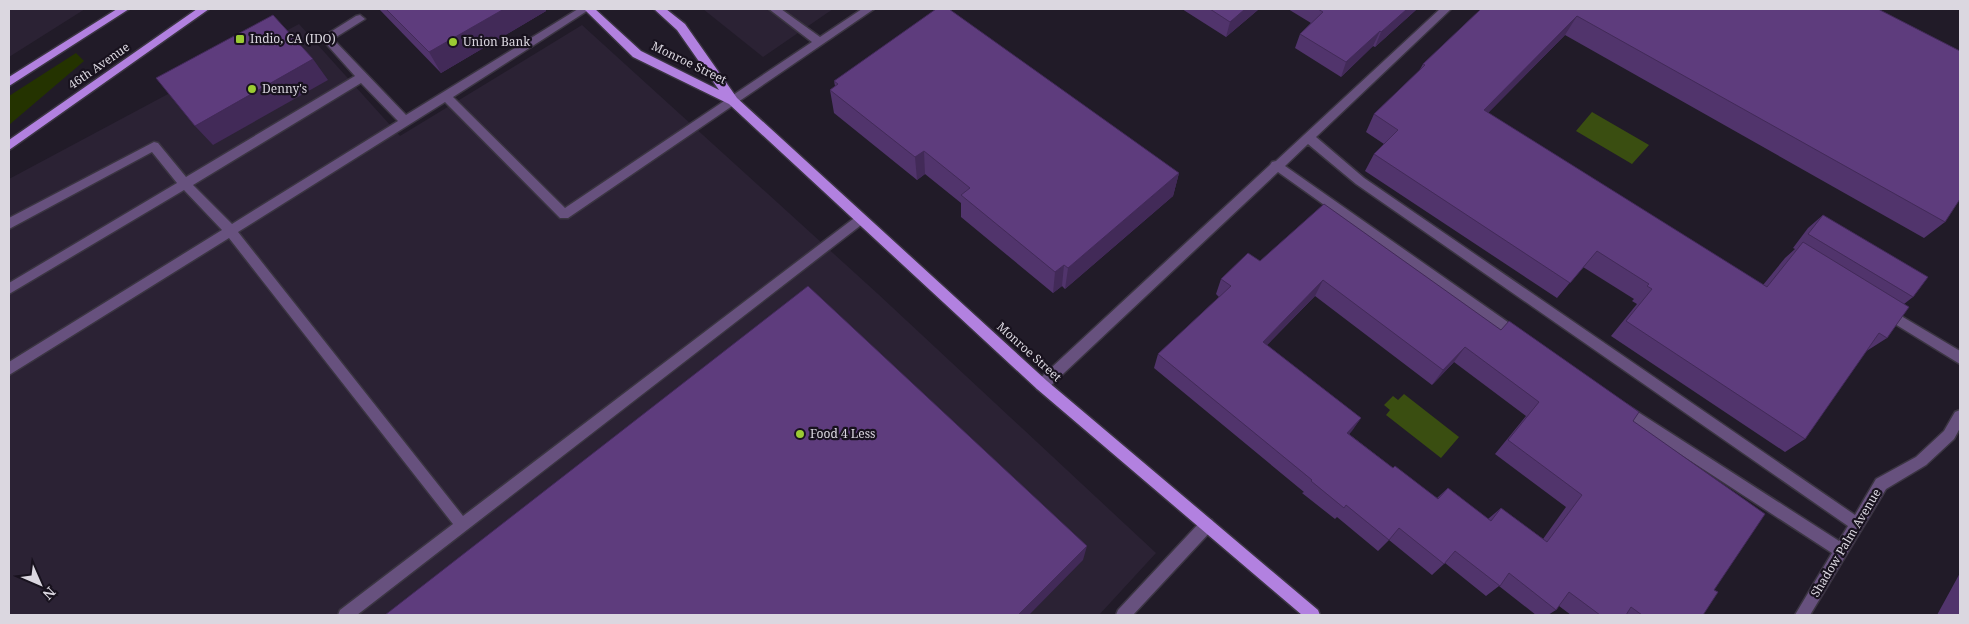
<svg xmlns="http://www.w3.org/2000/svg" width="1969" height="624" viewBox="0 0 1969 624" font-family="'Noto Serif',serif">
<rect width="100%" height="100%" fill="#211b28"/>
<!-- built -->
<path fill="#2b2234" d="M 9,9 L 85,9 L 9,57 Z
M 703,9 L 833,9 L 763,57 Z
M 299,24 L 400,136 L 582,25 L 878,294 L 1156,553 L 1099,615 L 9,615 L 9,179 Z"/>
<!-- green -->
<path fill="#243300" d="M 76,53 L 84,61 L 9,125 L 9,96 Z"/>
<!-- water -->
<path fill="#3a4e11" d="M 1592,112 L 1649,145 L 1632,164 L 1576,131 Z
M 1404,394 L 1459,437 L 1441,458 L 1386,415 L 1390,410 L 1384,405 L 1393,396 L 1398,400 Z"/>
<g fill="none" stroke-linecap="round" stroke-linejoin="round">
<!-- minor casing -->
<g stroke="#3b3542" stroke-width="3">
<path id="minor" d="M 578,9 L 590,9 L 453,97 L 565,208 L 812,42 L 769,9 L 781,9 L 820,37 L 862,9 L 874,9 L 568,218 L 560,218 L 445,102 L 238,232 L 463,516 L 857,216 L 865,216 L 867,219 L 865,222 L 357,615 L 338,615 L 340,610 L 453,524 L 229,238 L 9,375 L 9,362 L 222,230 L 184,190 L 9,294 L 9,283 L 177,183 L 152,152 L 9,229 L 9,218 L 154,142 L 158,143 L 186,177 L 355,76 L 321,38 L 356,16 L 360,15 L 365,19 L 333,39 L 406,115 ZM 361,83 L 398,121 L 232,224 L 193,185 Z
M 1440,9 L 1451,9 L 1316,137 L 1364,178 L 1855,515 L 1876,479 L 1916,457 L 1944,431 L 1955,412 L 1960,410 L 1960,428 L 1954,439 L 1926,465 L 1886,489 L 1810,615 L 1795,615 L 1832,553 L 1617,413 L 1615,409 L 1617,405 L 1622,403 L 1627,405 L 1839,541 L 1848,526 L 1356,184 L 1308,144 L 1285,166 L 1522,332 L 1524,336 L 1522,340 L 1518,342 L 1514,340 L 1278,172 L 1047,389 L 1042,391 L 1037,389 L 1035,385 L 1037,381 L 1270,165 L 1272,162 L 1276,161 Z
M 1886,307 L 1960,351 L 1960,364 L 1882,316 L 1880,312 L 1882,308 Z
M 1207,518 L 1212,520 L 1214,525 L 1212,530 L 1133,615 L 1116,615 L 1118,610 L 1202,520 Z"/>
</g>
<!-- major casing -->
<g stroke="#3b3542" stroke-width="3">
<path id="major" d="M 117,9 L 129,9 L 9,86 L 9,77 Z
M 197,9 L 209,9 L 9,150 L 9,140 Z
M 584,9 L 595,9 L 641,51 L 719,90 L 677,30 L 654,9 L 666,9 L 685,24 L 737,98 L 1047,381 L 1318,610 L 1320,615 L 1302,615 L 1037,389 L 729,104 L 633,57 Z"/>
</g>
<!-- minor -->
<use href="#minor" fill="#67517e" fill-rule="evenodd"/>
<!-- major -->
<use href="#major" fill="#b281e0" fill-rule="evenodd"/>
</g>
<!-- wall -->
<path fill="#51346c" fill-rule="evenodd" d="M 379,9 L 546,9 L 546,11 L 441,73 Z
M 1182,9 L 1259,9 L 1226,37 Z
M 1288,9 L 1417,9 L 1375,47 L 1373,46 L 1341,77 L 1295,48 L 1300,34 L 1311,23 Z
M 1481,9 L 1878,9 L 1945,222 L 1924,238 L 1565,35 L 1488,113 L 1763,285 L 1785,258 L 1795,249 L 1793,248 L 1808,228 L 1823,215 L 1913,297 L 1904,304 L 1887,338 L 1865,352 L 1805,439 L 1785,452 L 1611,336 L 1637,304 L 1632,301 L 1634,299 L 1583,267 L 1557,298 L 1365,171 L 1374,154 L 1384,144 L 1366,132 L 1374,114 L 1419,71 L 1423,64 Z
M 834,81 L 1179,173 L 1173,196 L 1065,289 L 1062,286 L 1053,293 L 961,217 L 961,203 L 925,174 L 917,180 L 834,113 L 830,90 L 835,86 Z
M 1260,261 L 1501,330 L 1633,421 L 1714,590 L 1703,615 L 1571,615 L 1559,606 L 1556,610 L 1548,615 L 1536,615 L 1499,586 L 1486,596 L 1445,563 L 1432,575 L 1389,540 L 1378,551 L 1337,517 L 1335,519 L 1302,493 L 1304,492 L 1154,368 L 1158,354 L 1219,297 L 1216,294 L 1221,279 ZM 1315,296 L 1432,385 L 1454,362 L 1526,416 L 1495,454 L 1566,507 L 1543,539 L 1501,508 L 1488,519 L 1448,488 L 1437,498 L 1393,468 L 1349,434 L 1361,418 L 1267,345 Z
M 1960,573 L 1960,615 L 1937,615 Z"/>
<!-- shaded-wall -->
<path fill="#422a58" d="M 504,9 L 546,9 L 546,11 L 441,73 L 429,52 Z
M 1245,9 L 1259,9 L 1226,37 L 1230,22 Z
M 1407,9 L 1417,9 L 1375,47 L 1381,32 Z
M 1577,16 L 1565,35 L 1473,128 L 1484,110 Z
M 1380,31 L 1373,46 L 1341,77 L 1346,62 Z
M 313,59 L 328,80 L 213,145 L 195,126 Z
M 924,151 L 925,174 L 917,180 L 915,157 Z
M 1179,173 L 1173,196 L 1065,289 L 1068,268 Z
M 1064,265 L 1062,286 L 1053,293 L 1055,272 Z
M 1323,280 L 1315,296 L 1256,356 L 1263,342 Z
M 1465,347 L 1454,362 L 1432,385 L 1443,370 Z
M 1361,418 L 1352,431 L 1338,446 L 1347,433 Z
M 1087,546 L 1083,560 L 1029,615 L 1018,615 Z"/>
<!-- building -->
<path fill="#5e3c7d" stroke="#422a58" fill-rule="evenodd" d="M 386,9 L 504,9 L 429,52 Z
M 936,9 L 949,9 L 1179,173 L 1068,268 L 1064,265 L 1055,272 L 961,195 L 970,188 L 924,151 L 915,157 L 830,90 L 838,84 L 834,81 Z
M 1210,9 L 1245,9 L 1230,22 Z
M 1318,9 L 1407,9 L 1381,32 L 1380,31 L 1346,62 L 1300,34 L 1323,12 Z
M 1481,9 L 1878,9 L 1960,51 L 1960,199 L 1945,222 L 1577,16 L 1484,110 L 1767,287 L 1803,242 L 1909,307 L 1887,338 L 1879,333 L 1805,439 L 1626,321 L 1652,289 L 1647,286 L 1649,284 L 1597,251 L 1570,283 L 1374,154 L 1398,130 L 1374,114 L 1425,65 L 1423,64 Z
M 273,15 L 313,59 L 195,126 L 156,78 Z
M 1324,204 L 1501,330 L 1509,321 L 1639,412 L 1633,421 L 1765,514 L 1714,590 L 1718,592 L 1703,615 L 1642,615 L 1631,607 L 1626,615 L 1600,615 L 1569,592 L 1556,610 L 1509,573 L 1500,586 L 1455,551 L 1444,564 L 1399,528 L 1389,540 L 1346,505 L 1344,508 L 1311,481 L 1312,480 L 1158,354 L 1231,286 L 1221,279 L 1248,253 L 1260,261 ZM 1323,280 L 1443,370 L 1465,347 L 1539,402 L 1508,440 L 1582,495 L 1547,542 L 1501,508 L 1491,521 L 1448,488 L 1438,499 L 1395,466 L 1393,468 L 1347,433 L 1361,418 L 1263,342 Z
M 1823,215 L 1928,277 L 1913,297 L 1808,234 Z
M 808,286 L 1087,546 L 1018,615 L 385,615 Z"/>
<!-- markers -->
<g fill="#9bcb33" stroke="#18121e" stroke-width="2">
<rect x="235" y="34" width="10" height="10" rx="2.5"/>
<circle cx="453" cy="42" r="5"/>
<circle cx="252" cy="89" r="5"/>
<circle cx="800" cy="434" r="5"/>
</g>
<g text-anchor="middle" stroke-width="4.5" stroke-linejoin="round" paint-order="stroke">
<!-- poi labels -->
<g font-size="12" fill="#dbd7e0" stroke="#18121e" text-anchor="start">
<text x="250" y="43">Indio, CA (IDO)</text>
<text x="463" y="46">Union Bank</text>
<text x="262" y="93">Denny's</text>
<text x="810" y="438">Food 4 Less</text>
</g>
<!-- street labels -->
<g font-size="12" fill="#dbd7e0" stroke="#18121e">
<text transform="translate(689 63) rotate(26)" y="4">Monroe Street</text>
<text transform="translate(99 66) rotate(-35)" y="4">46th Avenue</text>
<text transform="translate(1029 352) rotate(42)" y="4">Monroe Street</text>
<text transform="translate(1846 543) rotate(-59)" y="4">Shadow Palm Avenue</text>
</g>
</g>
<!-- border -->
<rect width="1969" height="624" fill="none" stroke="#dbd7e0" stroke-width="20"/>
<!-- north arrow -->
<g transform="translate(40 584) rotate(135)" stroke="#18121e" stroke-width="4" paint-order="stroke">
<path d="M0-4L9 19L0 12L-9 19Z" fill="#dbd7e0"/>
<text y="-8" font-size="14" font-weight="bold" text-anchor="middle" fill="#dbd7e0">N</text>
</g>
</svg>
